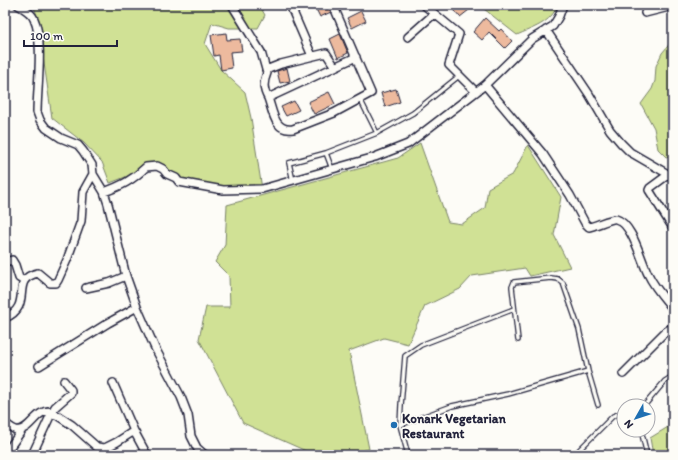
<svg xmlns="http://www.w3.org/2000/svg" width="678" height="460" viewBox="0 0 678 460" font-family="Itim,sans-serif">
<rect width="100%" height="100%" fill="#fdfcf7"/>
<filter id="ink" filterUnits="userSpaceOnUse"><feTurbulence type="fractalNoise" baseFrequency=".025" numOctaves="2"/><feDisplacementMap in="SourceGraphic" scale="8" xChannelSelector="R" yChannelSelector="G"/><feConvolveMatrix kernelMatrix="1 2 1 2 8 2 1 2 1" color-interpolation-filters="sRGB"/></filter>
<g filter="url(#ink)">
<!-- green -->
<path fill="#d0e195" stroke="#798268" d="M 33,5 L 259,5 L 265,15 L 258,28 L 229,28 L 212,23 L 205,44 L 221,70 L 245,92 L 251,118 L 262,189 L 223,190 L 176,178 L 151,167 L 110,183 L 102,162 L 84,143 L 52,118 L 37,15 Z
M 479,5 L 557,5 C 552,23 532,28 517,35 Z
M 673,40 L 673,155 L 666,157 L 658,149 L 654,128 L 641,104 L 652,89 L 655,81 L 656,66 L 662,53 Z
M 420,143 L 448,222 L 462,224 L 485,208 L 488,188 L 513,174 L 528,145 L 561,197 L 554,235 L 570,267 L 530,276 L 525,268 L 472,276 L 460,289 L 425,306 L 408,344 L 384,338 L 349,351 L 369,449 L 342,455 L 315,455 L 243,423 L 199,339 L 206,307 L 230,307 L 229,276 L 215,262 L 225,245 L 227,205 L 398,158 Z
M 673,424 L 673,455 L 653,455 L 650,438 Z"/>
<!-- building -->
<path fill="#edba9e" stroke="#22223b" d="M 320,5 L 328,5 L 331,12 L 320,17 L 315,7 Z
M 450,5 L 464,5 L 469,10 L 460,17 Z
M 361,11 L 366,21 L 352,28 L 347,18 Z
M 485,18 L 499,31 L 501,29 L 512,41 L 505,48 L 489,32 L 482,40 L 473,32 Z
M 226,33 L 227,40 L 240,39 L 242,51 L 230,52 L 232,68 L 221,70 L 219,55 L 214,56 L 211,35 Z
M 340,34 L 348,53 L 338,58 L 330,39 Z
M 287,68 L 290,81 L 280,83 L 277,71 Z
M 396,89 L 400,102 L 385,107 L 381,93 Z
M 329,92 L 335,104 L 314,114 L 308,102 Z
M 294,101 L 299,110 L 286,116 L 281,107 Z"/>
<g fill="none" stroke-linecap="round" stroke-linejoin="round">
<!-- service casing -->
<g stroke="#22223b" stroke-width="6">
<path id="service" d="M 377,133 L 413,113 L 459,76
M 326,153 L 332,169
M 293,181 L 289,163 L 326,153 L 377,133 L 360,99
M 518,340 L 512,287 L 514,282 L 551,278 L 558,279 L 563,283 L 579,329 L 588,371 L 598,405
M 644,406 L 665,381 L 673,376
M 400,425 L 452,406 L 508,394 L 588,371
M 641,430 L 647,455
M 408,455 L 400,425 L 401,405 L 405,356 L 421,345 L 514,309
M 574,455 L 613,416 L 624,412"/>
</g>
<!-- minor casing -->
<g stroke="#22223b" stroke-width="10">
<path id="minor" d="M 18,5 C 24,9 31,12 34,19 C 44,40 37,89 37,112 L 40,120 L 46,128 L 61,138 L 78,145 L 83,151 L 92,165 L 93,174 L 104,192 L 108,204 L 126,276 L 137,307 L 155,348 L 181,397 L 188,415 L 191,436 L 197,448 L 205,455
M 232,5 L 261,52 L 267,73 C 263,83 263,89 268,98
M 290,5 L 312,56
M 333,5 L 371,93 L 334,113 L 293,129 C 274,132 273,111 268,98 L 356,57
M 424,5 L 459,34 L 449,65 L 476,92
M 645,13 L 673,6
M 546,30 L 589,94 L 610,130 L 621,143 L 630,152 L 673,177
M 408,37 L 434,14
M 266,70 L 281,64 L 326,53 L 335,67
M 485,85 L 543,154 L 570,195 L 585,223 L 589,227 C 595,226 612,218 616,219 C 632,223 641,260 648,274 C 654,287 664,298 673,309
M 669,174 L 650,188 L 649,190 L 673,228
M 104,192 C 121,186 133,180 146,167 L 157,166 L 163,169 L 167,174 L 176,178 L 179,182 L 223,190 L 262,189 L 375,157 L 408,144 L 485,85 L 532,39 L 553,26 L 559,16 L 563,5
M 5,262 L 12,260 L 15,265 L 19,278 L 24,281
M 86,288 L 109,283 L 126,276
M 5,318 C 35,305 8,279 38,273 L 50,283 L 56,283 L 58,280 L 67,260 L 81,221 L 83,192 L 93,174
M 39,366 L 108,323 L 137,307
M 623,374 L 665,332 L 673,327
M 113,383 L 134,431
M 5,423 C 8,425 12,429 16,430 C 30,433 37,406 52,412 L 55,407 L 71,393 L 71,390 L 64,381
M 5,454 L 22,430
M 32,455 L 52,412 L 72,425 L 97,447 L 105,448 L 117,442 L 134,431 L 147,455"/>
</g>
<!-- service -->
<use href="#service" stroke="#fdfcf7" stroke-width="3.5"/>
<!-- minor -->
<use href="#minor" stroke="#fdfcf7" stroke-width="7"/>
</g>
</g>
<!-- markers -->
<circle fill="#1f6fb2" stroke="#fdfcf7" stroke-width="1.5" cx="394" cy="425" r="4"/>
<g text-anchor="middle" stroke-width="3.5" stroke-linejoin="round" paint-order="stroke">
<!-- poi labels -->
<g font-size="13" font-weight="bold" fill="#22223b" stroke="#fdfcf7" text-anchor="start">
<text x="402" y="423">Konark Vegetarian<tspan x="402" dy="15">Restaurant</tspan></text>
</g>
</g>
<!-- margin -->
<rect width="678" height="460" fill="none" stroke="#fdfcf7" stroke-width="20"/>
<rect x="10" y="10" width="658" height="440" fill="none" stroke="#22223b" stroke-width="1.5" filter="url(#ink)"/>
<!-- north arrow -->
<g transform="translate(636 418) rotate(231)"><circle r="19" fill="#fdfcf7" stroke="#a5a5ac"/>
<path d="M0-3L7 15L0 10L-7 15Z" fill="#1f6fb2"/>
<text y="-6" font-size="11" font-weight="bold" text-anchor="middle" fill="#22223b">N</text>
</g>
<!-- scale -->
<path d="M24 40v6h93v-6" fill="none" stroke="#22223b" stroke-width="2"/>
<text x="30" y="40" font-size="12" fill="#22223b" stroke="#fdfcf7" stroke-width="3" paint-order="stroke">100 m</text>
</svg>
